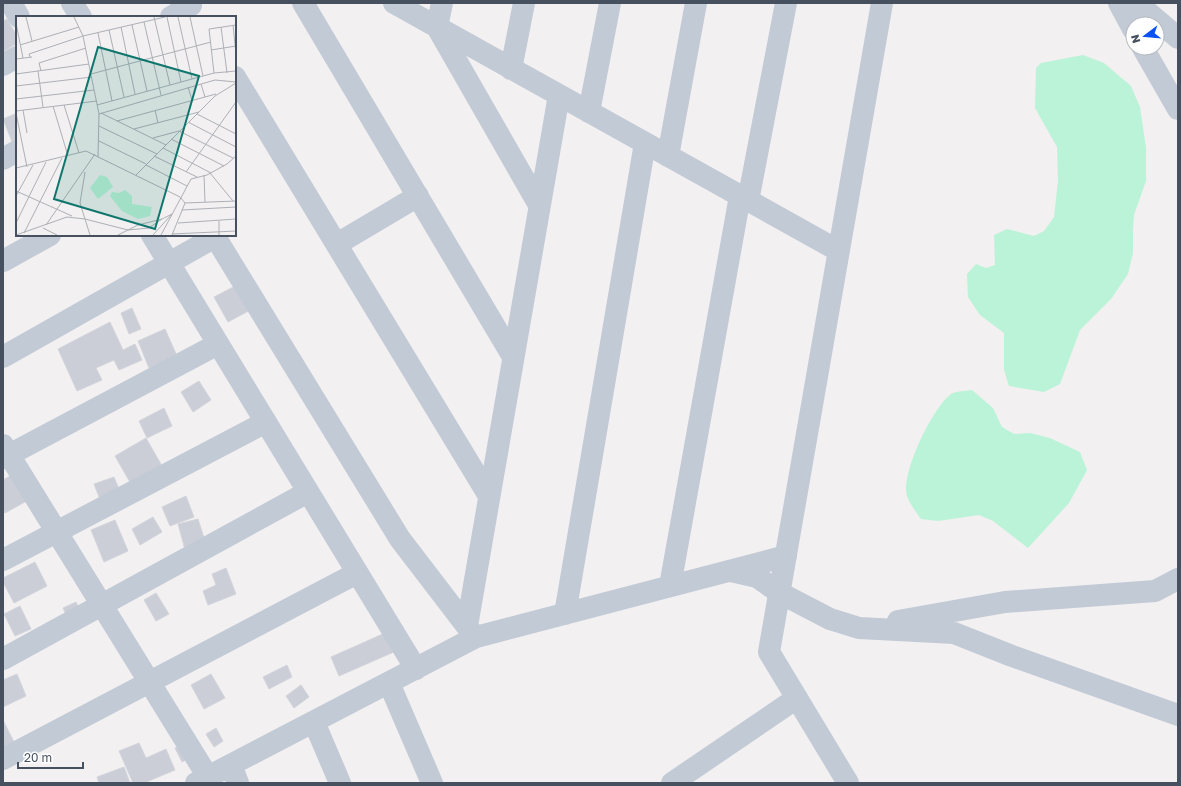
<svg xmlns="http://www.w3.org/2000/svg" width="1181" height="786" viewBox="0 0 1181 786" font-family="'Golos Text',sans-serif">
<rect width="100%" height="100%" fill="#f2f0f0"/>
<!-- green -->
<path fill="#bbf3d8" d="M 1083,55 L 1104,63 L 1131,86 L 1140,107 L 1146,148 L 1146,181 L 1134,215 L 1133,229 L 1133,253 L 1128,274 L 1111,299 L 1080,330 L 1060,384 L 1044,392 L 1009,386 L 1004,370 L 1004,333 L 980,315 L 968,297 L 967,274 L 976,264 L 986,268 L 995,265 L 994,235 L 1007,229 L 1034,236 L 1044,231 L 1054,217 L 1058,181 L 1057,147 L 1035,108 L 1036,68 L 1041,63 Z
M 972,390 L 993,408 L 1002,427 L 1014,434 L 1030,433 L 1050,438 L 1080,452 L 1087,470 L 1069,503 L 1028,548 L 993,521 L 979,515 L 938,521 L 921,519 C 915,510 905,499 906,487 C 907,463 932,409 951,394 C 956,391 966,391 972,390 Z"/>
<!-- building -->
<path fill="#cbced6" stroke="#d3d5dc" d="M 7,19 L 17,36 L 17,43 L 3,52 L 3,21 Z
M 17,113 L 17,143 L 13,144 L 3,119 Z
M 241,283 L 254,308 L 228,322 L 214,297 Z
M 132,308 L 141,329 L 129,334 L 121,313 Z
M 110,322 L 123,350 L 135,344 L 142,360 L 119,370 L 114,360 L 96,368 L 102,380 L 77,391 L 58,349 Z
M 165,329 L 177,356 L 149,368 L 138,341 Z
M 199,381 L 211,400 L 193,412 L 181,392 Z
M 164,408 L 172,426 L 147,438 L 139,421 Z
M 146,438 L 162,466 L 131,484 L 115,456 Z
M 19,471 L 34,497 L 5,513 L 3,510 L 3,480 Z
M 114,477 L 121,494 L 101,502 L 94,484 Z
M 186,496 L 194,517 L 170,526 L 162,507 Z
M 153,517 L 162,532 L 140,545 L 132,529 Z
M 198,519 L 207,547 L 186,553 L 178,524 Z
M 115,520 L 128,551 L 104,562 L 91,530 Z
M 35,562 L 47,586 L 14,603 L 3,582 L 3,578 Z
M 226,568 L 236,594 L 208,605 L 203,591 L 216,585 L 212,574 Z
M 156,593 L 169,614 L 156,621 L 144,600 Z
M 76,602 L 82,616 L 69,621 L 63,608 Z
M 20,606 L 31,629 L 15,636 L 4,614 Z
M 394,629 L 403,648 L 339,676 L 331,657 Z
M 287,665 L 292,677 L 269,689 L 263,677 Z
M 17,674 L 26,696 L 3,707 L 3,680 Z
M 211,674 L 225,698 L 204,709 L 191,685 Z
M 301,685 L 309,697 L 294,708 L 286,696 Z
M 3,720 L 14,742 L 3,748 Z
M 216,728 L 223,741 L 214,747 L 206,734 Z
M 139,743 L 146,758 L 166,749 L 175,770 L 144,783 L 133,783 L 119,751 Z
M 185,743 L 192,756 L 182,762 L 175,748 Z
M 124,767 L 130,783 L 99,783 L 97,777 Z"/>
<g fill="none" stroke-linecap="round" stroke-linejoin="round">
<!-- street -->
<path stroke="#c2cad6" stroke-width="22" d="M 11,3 L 19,17
M 72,3 L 81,17
M 303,3 L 513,357
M 394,3 L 839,251
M 442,3 L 437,27 L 539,205
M 1119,3 L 1133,29
M 1137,3 L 1178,38
M 171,17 L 191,5
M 1143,48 L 1178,109
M 3,65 L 17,57
M 511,69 L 524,3
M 235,77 L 489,496
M 589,112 L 610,3
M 668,156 L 696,3
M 3,159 L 17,151
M 748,201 L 786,3
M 152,235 L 416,669
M 214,235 L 400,539 L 472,633
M 337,244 L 418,196
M 3,261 L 50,235
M 3,357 L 215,237
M 3,445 L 208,777
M 3,458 L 218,344
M 3,560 L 266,422
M 731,571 L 757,577 L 780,593 L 830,619 L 859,628 L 954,633 L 1012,656 L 1178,715
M 670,586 L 740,196
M 565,614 L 645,143
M 898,621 L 1005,602 L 1155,591 L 1178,579
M 467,626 L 559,95
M 3,659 L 308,492
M 389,683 L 432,783
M 314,722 L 340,783
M 3,759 L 357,573
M 231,765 L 238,783
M 196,783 L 476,637 L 786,556
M 672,783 L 797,698
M 848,783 L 769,652 L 882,3"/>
</g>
<!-- overview -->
<g transform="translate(16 16)">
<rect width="220" height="220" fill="#f2f0f0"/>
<path d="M 84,159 L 91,161 L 97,171 L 82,183 L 74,172 ZM 109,174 L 116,180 L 116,188 L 136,191 L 134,200 L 122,203 L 106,195 L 94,180 L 96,176 L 103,177 Z" fill="#bbf3d8"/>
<path fill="none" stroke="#adb0b6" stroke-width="1" d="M 10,1 L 16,25M 58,1 L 67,20 L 83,98 L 82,141M 138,1 L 154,69M 151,1 L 165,66M 162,1 L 176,63M 174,1 L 187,60M 128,6 L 145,79M 0,7 L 7,42M 116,9 L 131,75M 217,9 L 220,38M 105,11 L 119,78M 205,11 L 211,57M 93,14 L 108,81M 82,17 L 96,85M 4,29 L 63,11M 195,34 L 220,30M 14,41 L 13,38 L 67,20 L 149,1M 0,43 L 16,41M 22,55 L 27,91M 25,55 L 23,47 L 70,32M 198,57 L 193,13 L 220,9M 0,58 L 73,48M 75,58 L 195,26M 185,68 L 189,81M 0,70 L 76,61M 172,71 L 176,84M 0,83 L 78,74M 48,89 L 63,137M 81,89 L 198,57 L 220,55M 37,90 L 52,140M 7,94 L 11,117M 139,94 L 142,107M 0,95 L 81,85M 0,97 L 11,151M 85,97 L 150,129M 83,98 L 199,64 L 220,66M 181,98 L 220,118M 101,105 L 200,78M 172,106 L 220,131M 83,110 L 141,138M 118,113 L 183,96M 137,122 L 163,115 L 217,142M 155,123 L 208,150M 83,125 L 130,148M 147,132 L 195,157M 138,140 L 181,161M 130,149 L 171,170M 0,152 L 70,135 L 164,181 L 169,187 L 220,185M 69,156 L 64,187 L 74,219M 170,156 L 220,86M 194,157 L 217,185M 120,159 L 199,80 L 220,67M 188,159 L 189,186M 0,175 L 56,200M 0,180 L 17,149M 166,194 L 220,191M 203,205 L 203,219M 0,207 L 30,146M 162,207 L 220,203M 30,209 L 79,138M 27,212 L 41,219M 8,217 L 46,142M 156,218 L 220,215M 0,219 L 51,201 L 69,203 L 112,214 L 133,212 L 146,203M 102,219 L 122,209 L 146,203 L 156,198 L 137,219M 145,219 L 175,163 L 191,159 L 211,148 L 220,140M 156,219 L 169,187"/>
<path fill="#0f766e" fill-opacity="0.15" stroke="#0f766e" stroke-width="2" d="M 82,31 L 183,60 L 139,213 L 38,183 Z"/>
<rect width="220" height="220" fill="none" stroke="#46505f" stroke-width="2"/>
</g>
<!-- border -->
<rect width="1181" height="786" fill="none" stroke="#46505f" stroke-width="8"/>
<!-- north arrow -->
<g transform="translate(1145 36) rotate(254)"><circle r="19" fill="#ffffff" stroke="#b5b9bf"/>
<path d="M0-3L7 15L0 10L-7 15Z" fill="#0a50f2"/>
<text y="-6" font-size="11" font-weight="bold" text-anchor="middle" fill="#46505f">N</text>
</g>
<!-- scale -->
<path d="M18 762v6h65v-6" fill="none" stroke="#46505f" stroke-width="2"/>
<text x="24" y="762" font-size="12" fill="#46505f" stroke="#ffffff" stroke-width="3" paint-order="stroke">20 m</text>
</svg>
